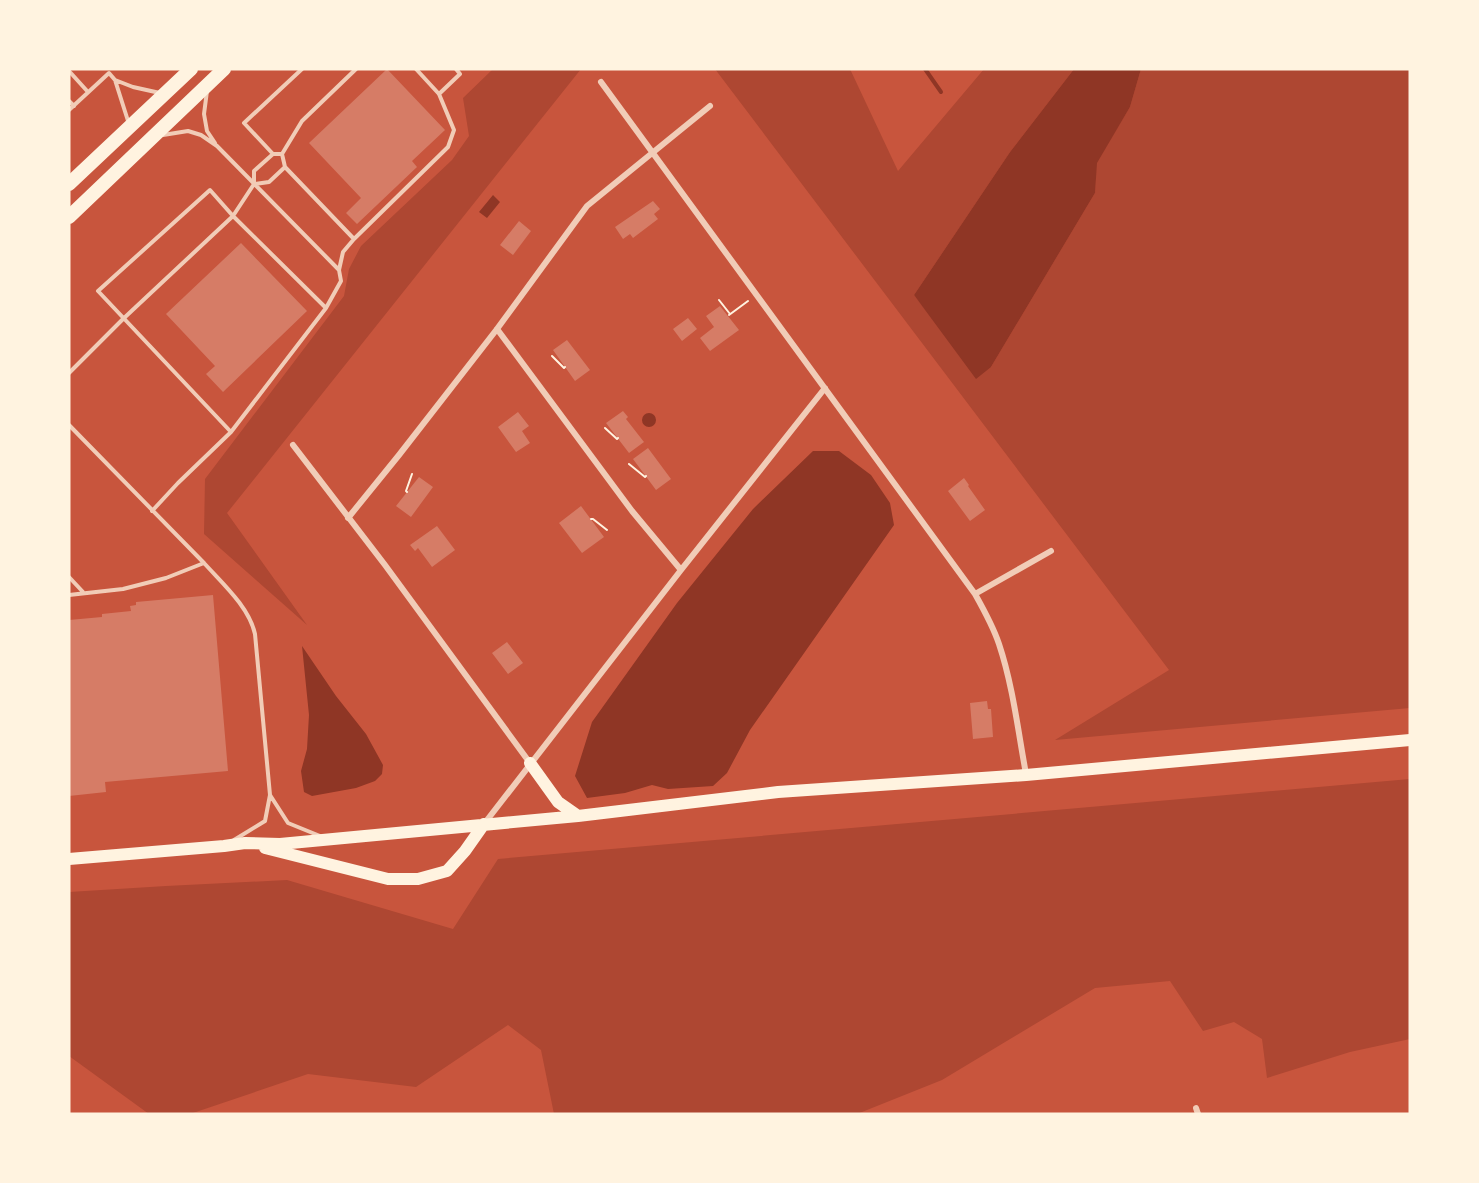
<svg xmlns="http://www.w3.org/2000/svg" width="1479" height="1183" viewBox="0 0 1479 1183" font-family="'Sofia Sans Condensed',sans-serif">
<rect width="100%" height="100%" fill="#c8553d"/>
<!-- green -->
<path fill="#ae4732" d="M 493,69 L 581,69 L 227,513 L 307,625 L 204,534 L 205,479 L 344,296 L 349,269 L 361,246 L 452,160 L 469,136 L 463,98 Z
M 715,69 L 850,69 L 898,171 L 984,69 L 1074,69 L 1010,152 L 914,295 L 940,328 L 991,367 L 1095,193 L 1096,163 L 1130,107 L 1141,69 L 1410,69 L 1410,708 L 1055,740 L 1169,670 Z
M 1410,779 L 1410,1039 L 1350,1052 L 1267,1078 L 1262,1039 L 1234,1022 L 1203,1031 L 1170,981 L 1095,988 L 942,1080 L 857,1114 L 554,1114 L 541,1050 L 508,1025 L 416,1087 L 308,1074 L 190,1114 L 149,1114 L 69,1056 L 69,892 L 166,886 L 287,880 L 453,929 L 498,859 Z"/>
<!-- water -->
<path fill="#8f3625" d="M 1074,69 L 1141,69 L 1130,107 L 1097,163 L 1095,193 L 991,367 L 976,379 L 914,295 L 1010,152 Z
M 493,195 L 500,202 L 487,218 L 479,212 Z
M642 420a7 7 0 1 1 14 0a7 7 0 1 1-14 0Z
M 813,451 L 839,451 L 871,475 L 890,503 L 894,525 L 750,730 L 727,773 L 713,786 L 668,789 L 652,785 L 625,793 L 587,798 L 575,776 L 592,722 L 677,603 L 753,509 Z
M 302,646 L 336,696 L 366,734 L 383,765 L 382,774 L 375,781 L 356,788 L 312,796 L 304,792 L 301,771 L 307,749 L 309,715 Z"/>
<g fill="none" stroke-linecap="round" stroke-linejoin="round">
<!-- stream -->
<path stroke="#8f3625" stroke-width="4" d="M 925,69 L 941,92"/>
</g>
<!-- building -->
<path fill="#d67c66" d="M 387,69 L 445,130 L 412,161 L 417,167 L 357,224 L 346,213 L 361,198 L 309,143 Z
M 653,201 L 660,209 L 654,214 L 658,219 L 633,238 L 630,234 L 623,239 L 615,227 Z
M 519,221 L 531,231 L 513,255 L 500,245 Z
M 241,243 L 307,311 L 223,392 L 206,374 L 215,366 L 166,314 Z
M 720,306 L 739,330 L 710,351 L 700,338 L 714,327 L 706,316 Z
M 688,318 L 697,329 L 682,341 L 673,329 Z
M 567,340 L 590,370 L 575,381 L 553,350 Z
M 623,411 L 628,417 L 626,419 L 644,442 L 629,453 L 606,423 Z
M 518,412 L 529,426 L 522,431 L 530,443 L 516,452 L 498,427 Z
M 648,448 L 671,479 L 656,490 L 633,459 Z
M 419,477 L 433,487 L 411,517 L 396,506 Z
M 964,478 L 969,485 L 968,486 L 985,510 L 970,521 L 948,491 Z
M 581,506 L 604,537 L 582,553 L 559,523 Z
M 437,526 L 455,550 L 432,567 L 418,548 L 415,551 L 410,545 Z
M 213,595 L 228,771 L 105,782 L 106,792 L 69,796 L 69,620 L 102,617 L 102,614 L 131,611 L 130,606 L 136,605 L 136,602 Z
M 507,642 L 523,663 L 508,674 L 492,653 Z
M 987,701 L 988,709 L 991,709 L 993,737 L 973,739 L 970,703 Z"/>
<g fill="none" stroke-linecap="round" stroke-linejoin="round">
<!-- path -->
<path stroke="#fff3e0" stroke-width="2" d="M 719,300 L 730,314
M 729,315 L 748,301
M 552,356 L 564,368 L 565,367
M 605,428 L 617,439 L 618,438
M 629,464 L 645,477 L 646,476
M 407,492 L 406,491 L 412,474
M 591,519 L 593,519 L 607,530"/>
<!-- service -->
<path stroke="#f1ccb7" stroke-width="4" d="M 69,71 L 88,92
M 115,80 L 133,87 L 160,93
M 207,91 L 204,114 L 207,131 L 215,143
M 439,94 L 460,74 L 456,69
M 69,101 L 74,106
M 69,110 L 109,73 L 115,80 L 129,124
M 282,154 L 273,154 L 244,123 L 302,69
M 255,184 L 269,182 L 285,167
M 354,239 L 285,167 L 282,154 L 302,121 L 356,69
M 339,270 L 343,252 L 354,239 L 448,147 L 454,130 L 439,94 L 416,69
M 69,373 L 123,319 L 233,216 L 254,184 L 254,171 L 273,154
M 69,425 L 204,563
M 231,432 L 98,291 L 210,190 L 233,216 L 326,308
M 152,511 L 178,483 L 231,432 L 326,308 L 341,281 L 339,270 L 217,146 L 201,135 L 188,131 L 163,135
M 69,577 L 83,592
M 69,595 L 123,589 L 166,578 L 204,563 C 223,584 249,607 255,634 L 270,795 L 265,821 L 234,840
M 270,795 L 288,823 L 320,836"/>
<!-- minor -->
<path stroke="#f1ccb7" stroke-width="6" d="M 601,82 L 975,594 C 984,610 993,626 999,644 C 1013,686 1018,731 1026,774
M 497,329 L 632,511 L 681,570
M 293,445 L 385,565 L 530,763
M 348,518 L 399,455 L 497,329 L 587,206 L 710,106
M 975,594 L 1051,551
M 484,824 L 681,570 L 825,388
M 1196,1108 L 1198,1114"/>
<!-- primary -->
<path stroke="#fff3e0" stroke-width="12" d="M 530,763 L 558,802 L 578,816
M 265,848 L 388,879 L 418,879 L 447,871 L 465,851 L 484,824
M 69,859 L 224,846 L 245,843 L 280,844 L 578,816 L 778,792 L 1026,775 L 1410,740"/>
<!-- trunk -->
<path stroke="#fff3e0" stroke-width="14" d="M 69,184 L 191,69
M 69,217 L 224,69"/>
</g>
<!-- border -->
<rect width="1479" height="1183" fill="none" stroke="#fff3e0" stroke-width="141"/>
</svg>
